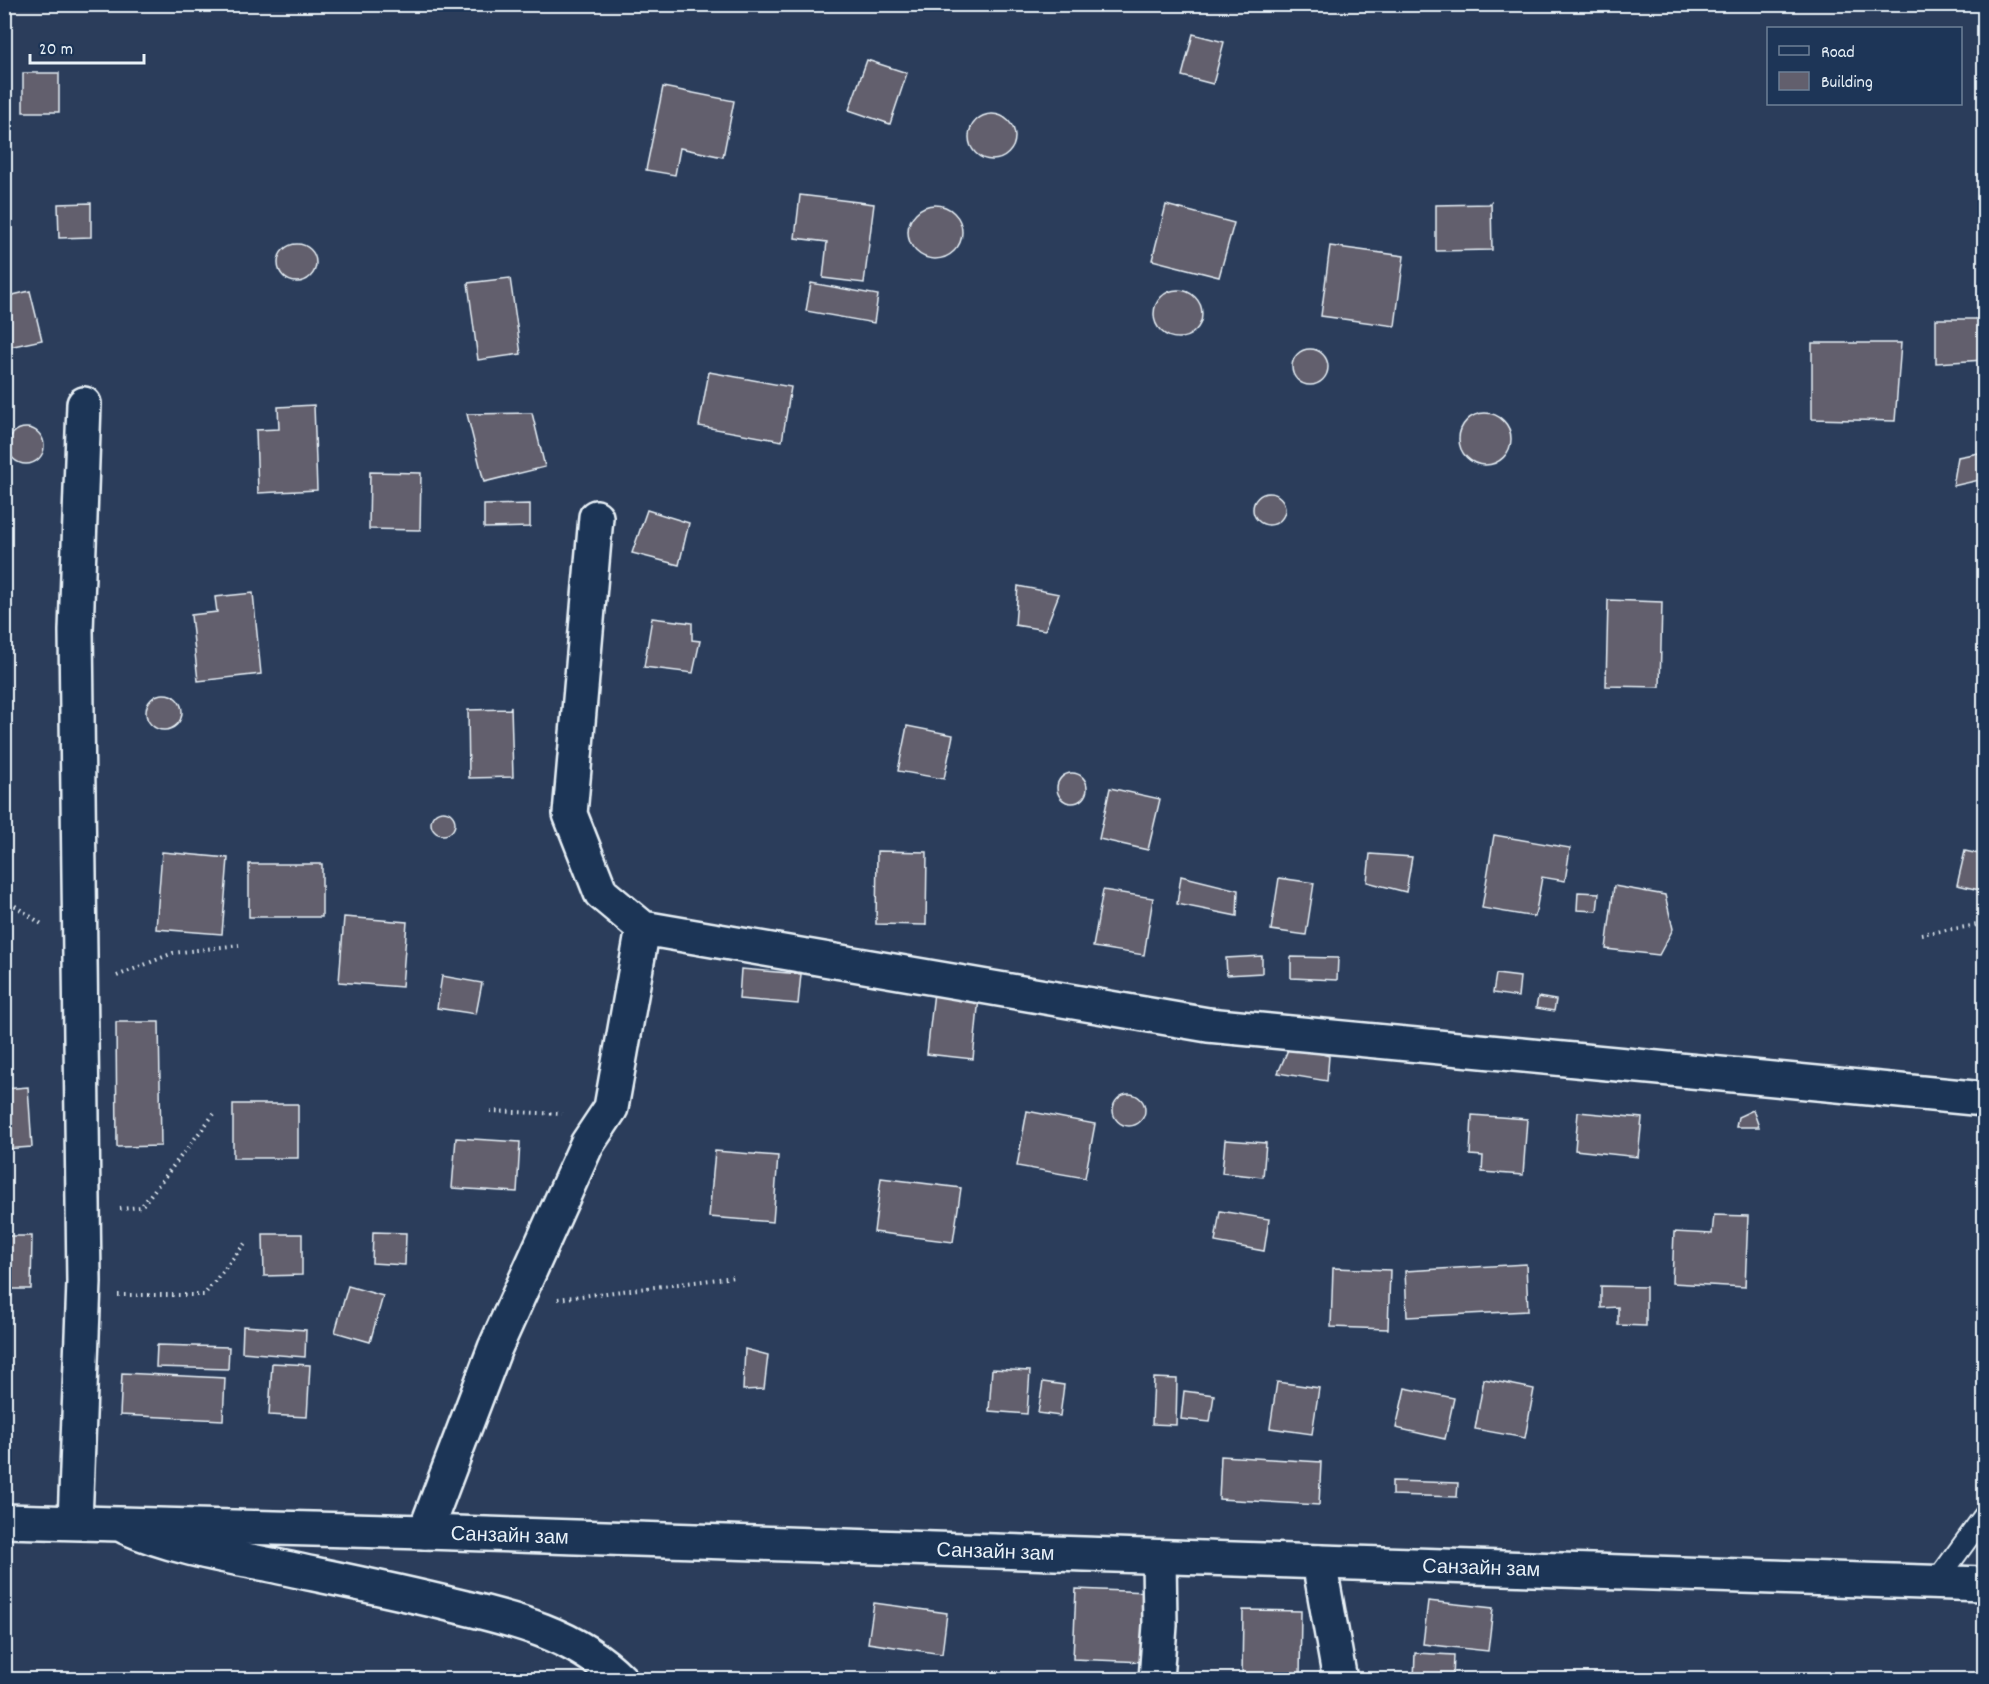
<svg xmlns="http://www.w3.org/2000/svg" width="1989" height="1684" viewBox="0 0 1989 1684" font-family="Dekko,sans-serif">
<rect width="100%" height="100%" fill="#2b3d5b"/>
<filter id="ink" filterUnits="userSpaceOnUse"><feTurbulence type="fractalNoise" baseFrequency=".0167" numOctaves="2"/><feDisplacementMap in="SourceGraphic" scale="12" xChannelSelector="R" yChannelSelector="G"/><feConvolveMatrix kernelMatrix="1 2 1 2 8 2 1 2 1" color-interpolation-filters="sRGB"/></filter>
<g filter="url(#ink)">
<!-- building -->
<path fill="#625f6d" stroke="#e8f1f8" stroke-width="1.5" d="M 1193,34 L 1224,42 L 1213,84 L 1182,76 Z
M 867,60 L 907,73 L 890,124 L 849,110 Z
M 23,73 L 59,73 L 59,112 L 23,112 Z
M 663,87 L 734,101 L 723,157 L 680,148 L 675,175 L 646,170 Z
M969 137a23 23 0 1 1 46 0a23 23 0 1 1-46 0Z
M 800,195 L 874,204 L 864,283 L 823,278 L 827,242 L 795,238 Z
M 1491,202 L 1492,250 L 1436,251 L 1436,205 L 1489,204 Z
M 91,203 L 91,237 L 59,238 L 58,204 Z
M 1166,205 L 1234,223 L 1219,277 L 1152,260 Z
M908 232a27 27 0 1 1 54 0a27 27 0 1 1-54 0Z
M278 263a19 19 0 1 1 38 0a19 19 0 1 1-38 0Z
M 1330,246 L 1404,256 L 1395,326 L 1321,316 Z
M 510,278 L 521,354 L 478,360 L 468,283 Z
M 811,283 L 878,295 L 874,323 L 806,311 Z
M1154 314a24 24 0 1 1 48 0a24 24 0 1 1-48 0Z
M 30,291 L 42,340 L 4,348 L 4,297 Z
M 1936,319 L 1984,319 L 1984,360 L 1936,363 Z
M 1812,343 L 1901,343 L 1895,421 L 1812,419 Z
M1292 367a18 18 0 1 1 36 0a18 18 0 1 1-36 0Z
M 709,372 L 791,387 L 782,441 L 699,426 Z
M 314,405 L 317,490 L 258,493 L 256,430 L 279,429 L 278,407 Z
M1459 439a26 26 0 1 1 52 0a26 26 0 1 1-52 0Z
M 532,413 L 545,467 L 484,482 L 467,414 Z
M8 446a18 18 0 1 1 36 0a18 18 0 1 1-36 0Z
M 1984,452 L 1984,479 L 1953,486 L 1958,457 Z
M 370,472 L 421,473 L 420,530 L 369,529 Z
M1253 509a16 16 0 1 1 32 0a16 16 0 1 1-32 0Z
M 530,504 L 530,527 L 484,528 L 484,505 Z
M 647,510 L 689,523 L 679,565 L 632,553 Z
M 1018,586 L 1059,594 L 1045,630 L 1015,625 Z
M 253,593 L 261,674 L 198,681 L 191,615 L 217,612 L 215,597 Z
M 1608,600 L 1662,602 L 1660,687 L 1606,686 Z
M 652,618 L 692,623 L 692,640 L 700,641 L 693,673 L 644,667 Z
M146 712a18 18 0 1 1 36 0a18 18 0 1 1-36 0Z
M 511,706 L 513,777 L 469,778 L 468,710 L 510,709 Z
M 907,726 L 953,735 L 944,779 L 898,771 Z
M1057 788a15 15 0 1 1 30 0a15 15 0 1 1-30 0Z
M 1110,788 L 1160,799 L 1148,850 L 1099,839 Z
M431 823a12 12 0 1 1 24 0a12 12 0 1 1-24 0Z
M 1494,835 L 1570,848 L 1565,881 L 1542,877 L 1535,917 L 1482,908 Z
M 877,851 L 927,852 L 926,925 L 876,924 Z
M 1965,851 L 1984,855 L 1984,891 L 1957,885 Z
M 162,852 L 228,858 L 222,934 L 156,929 Z
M 1370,854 L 1412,857 L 1406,892 L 1367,882 Z
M 249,864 L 322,864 L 322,917 L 249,917 Z
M 1181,876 L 1238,890 L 1237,916 L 1177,904 Z
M 1279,878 L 1314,883 L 1306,935 L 1271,930 Z
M 1614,886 L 1665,895 L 1673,929 L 1659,955 L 1606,949 Z
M 1103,890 L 1153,898 L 1144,955 L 1093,947 Z
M 1578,892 L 1599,893 L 1597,911 L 1577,910 Z
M 344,917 L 407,922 L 402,987 L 339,982 Z
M 1262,956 L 1262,973 L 1227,975 L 1226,958 Z
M 1291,957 L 1338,958 L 1337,980 L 1291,978 Z
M 741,969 L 801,974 L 798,1004 L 739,999 Z
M 1496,974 L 1520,977 L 1518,997 L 1493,993 Z
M 442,976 L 482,983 L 476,1014 L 437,1008 Z
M 935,983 L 980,987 L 973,1059 L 927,1054 Z
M 1538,997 L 1556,1000 L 1554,1011 L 1536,1008 Z
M 116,1022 L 159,1022 L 161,1146 L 117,1147 Z
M 1290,1045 L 1329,1056 L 1327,1081 L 1278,1073 Z
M 28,1087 L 32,1147 L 4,1149 L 4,1089 Z
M1113 1110a16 16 0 1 1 32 0a16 16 0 1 1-32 0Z
M 233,1104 L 298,1104 L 298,1158 L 233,1158 Z
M 1753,1110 L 1759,1127 L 1736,1127 L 1738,1117 Z
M 1027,1111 L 1095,1124 L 1085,1178 L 1017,1166 Z
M 1578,1112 L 1642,1118 L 1638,1157 L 1575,1150 Z
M 1472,1115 L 1527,1119 L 1523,1175 L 1482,1172 L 1483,1156 L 1470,1155 Z
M 456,1138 L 520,1142 L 517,1192 L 452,1188 Z
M 1225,1140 L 1266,1143 L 1263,1177 L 1222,1173 Z
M 715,1151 L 778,1156 L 773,1222 L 709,1217 Z
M 881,1178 L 961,1188 L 953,1242 L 874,1232 Z
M 1220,1211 L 1269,1219 L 1264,1251 L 1215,1242 Z
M 1714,1215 L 1748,1216 L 1745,1287 L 1672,1283 L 1674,1232 L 1712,1234 Z
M 373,1232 L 406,1233 L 405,1265 L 372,1263 Z
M 263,1234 L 302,1234 L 302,1275 L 264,1276 Z
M 4,1236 L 32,1236 L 31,1289 L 4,1289 Z
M 1526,1264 L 1528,1311 L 1407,1317 L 1405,1271 Z
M 1333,1268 L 1390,1270 L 1388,1329 L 1331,1327 Z
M 348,1286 L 383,1296 L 370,1342 L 335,1332 Z
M 1601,1286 L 1646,1287 L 1646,1326 L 1618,1325 L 1618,1307 L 1601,1308 Z
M 243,1326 L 306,1330 L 305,1357 L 242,1352 Z
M 157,1345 L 229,1347 L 228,1369 L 156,1367 Z
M 745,1349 L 768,1355 L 764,1389 L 743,1390 Z
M 272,1363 L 310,1365 L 307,1417 L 269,1415 Z
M 992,1369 L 1030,1371 L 1027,1414 L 989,1411 Z
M 122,1373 L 225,1378 L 223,1420 L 120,1415 Z
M 1154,1378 L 1177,1379 L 1176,1425 L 1152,1424 Z
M 1484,1379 L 1534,1389 L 1525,1438 L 1475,1429 Z
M 1043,1382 L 1064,1385 L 1060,1416 L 1038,1413 Z
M 1277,1382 L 1319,1388 L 1312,1434 L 1270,1428 Z
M 1405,1388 L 1454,1398 L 1445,1439 L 1396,1428 Z
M 1184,1391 L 1214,1395 L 1210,1422 L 1181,1419 Z
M 1221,1456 L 1321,1462 L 1319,1505 L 1219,1499 Z
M 1392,1481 L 1458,1483 L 1457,1497 L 1392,1495 Z
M 1076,1589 L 1148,1592 L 1145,1662 L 1073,1659 Z
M 1428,1601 L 1493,1608 L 1488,1651 L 1423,1644 Z
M 874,1603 L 947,1613 L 942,1654 L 868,1643 Z
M 1243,1610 L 1301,1611 L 1300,1680 L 1242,1680 Z
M 1415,1653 L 1454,1655 L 1453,1680 L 1414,1680 Z"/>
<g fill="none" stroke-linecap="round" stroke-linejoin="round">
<!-- service casing -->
<g stroke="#e8f1f8" stroke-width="24">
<path id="service" d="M 1936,1582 L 1984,1516"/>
</g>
<!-- minor casing -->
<g stroke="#e8f1f8" stroke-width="38">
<path id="minor" d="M 596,517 L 570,814 L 601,893 L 643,928 L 1208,1025 L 1984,1099
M 75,1522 L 84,1282 L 76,631 L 84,404
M 126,1527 C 172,1547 222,1555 271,1565 C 332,1578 393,1590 453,1605 C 513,1619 576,1634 621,1680
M 425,1532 L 495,1348 L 587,1144 L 611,1108 L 643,928
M 1319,1562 L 1340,1680
M 1156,1680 L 1160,1625 L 1159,1557"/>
</g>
<!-- secondary casing -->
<g stroke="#e8f1f8" stroke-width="38">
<g id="secondary">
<path id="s1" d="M 4,1521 L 425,1532 L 1984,1584"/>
</g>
</g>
<!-- path -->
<path stroke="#e8f1f8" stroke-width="4" stroke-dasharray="1.5 4.5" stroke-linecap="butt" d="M 4,901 L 11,903 L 43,925
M 1921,934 L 1984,924
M 117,976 L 173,953 L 239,945
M 490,1111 L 562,1114
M 120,1209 L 141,1207 L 214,1114
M 118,1295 L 204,1295 L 246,1242
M 558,1299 L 735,1277"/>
<!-- service -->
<use href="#service" stroke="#1d3557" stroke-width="20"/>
<!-- minor -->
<use href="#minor" stroke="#1d3557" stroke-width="33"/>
<!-- secondary -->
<use href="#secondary" stroke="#1d3557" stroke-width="33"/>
</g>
</g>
<g text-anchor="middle" stroke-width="5" stroke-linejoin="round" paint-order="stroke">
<!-- street labels -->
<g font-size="20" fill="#e8f1f8" stroke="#1d3557">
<text dy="7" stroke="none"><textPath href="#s1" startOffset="506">Санзайн зам</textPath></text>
<text dy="7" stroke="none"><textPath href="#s1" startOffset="992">Санзайн зам</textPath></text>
<text dy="7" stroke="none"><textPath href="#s1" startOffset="1478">Санзайн зам</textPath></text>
</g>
</g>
<!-- margin -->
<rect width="1989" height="1684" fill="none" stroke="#1d3557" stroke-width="24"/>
<rect x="12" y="12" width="1965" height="1660" fill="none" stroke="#e8f1f8" stroke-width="2" filter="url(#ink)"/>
<!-- legend -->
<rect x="1767" y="27" width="195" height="78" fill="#1d3557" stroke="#6e8097" stroke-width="1.5"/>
<rect x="1779" y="46" width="30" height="9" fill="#1d3557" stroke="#6e8097" stroke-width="1.5"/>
<text x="1821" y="57" font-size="18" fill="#e8f1f8">Road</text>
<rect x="1779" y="72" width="30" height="18" fill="#625f6d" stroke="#6e8097" stroke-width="1.5"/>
<text x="1821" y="87" font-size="18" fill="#e8f1f8">Building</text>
<!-- scale -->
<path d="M30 54v9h114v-9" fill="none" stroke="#e8f1f8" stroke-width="3"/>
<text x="39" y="54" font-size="18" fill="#e8f1f8" stroke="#1d3557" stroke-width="4.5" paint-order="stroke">20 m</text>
</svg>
